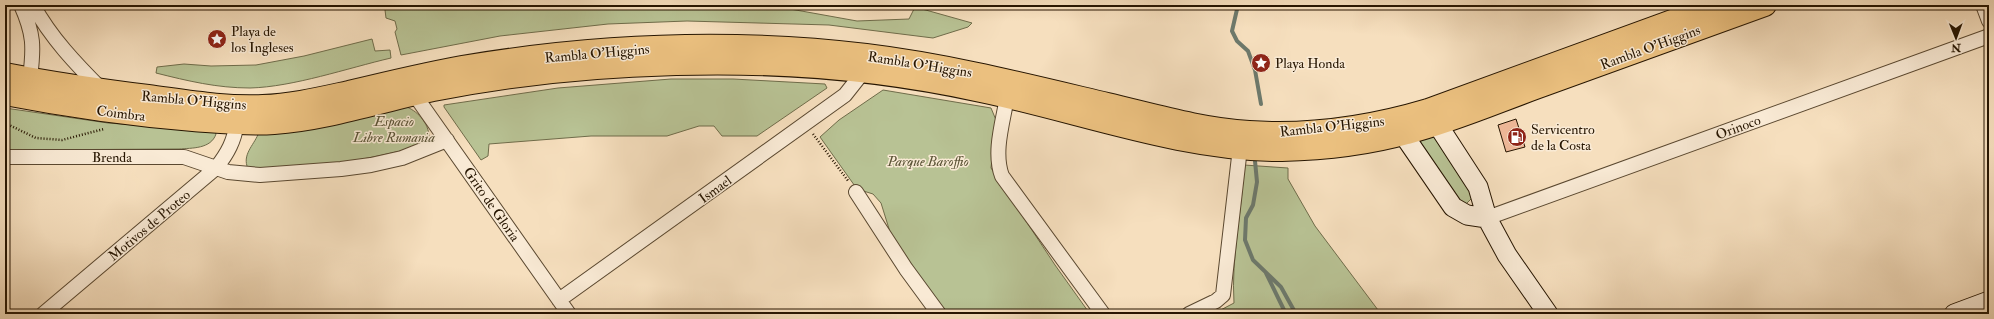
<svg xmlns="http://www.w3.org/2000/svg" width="1994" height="319" viewBox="0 0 1994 319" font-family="'IM FELL Double Pica',serif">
<rect width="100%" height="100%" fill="#f6dfbe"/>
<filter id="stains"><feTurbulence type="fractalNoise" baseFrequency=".005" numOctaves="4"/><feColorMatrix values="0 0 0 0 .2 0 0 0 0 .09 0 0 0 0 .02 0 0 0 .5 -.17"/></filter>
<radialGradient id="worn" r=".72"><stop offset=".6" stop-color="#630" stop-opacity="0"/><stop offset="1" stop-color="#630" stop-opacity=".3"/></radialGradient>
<!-- green -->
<path fill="#b8c294" stroke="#6f6c4a" d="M 391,5 L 768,5 L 857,21 L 909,19 L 915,7 L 972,23 L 968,27 L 933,38 L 829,25 L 687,21 L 608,24 L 500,36 L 401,55 L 395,32 L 397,29 L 395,21 L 386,18 L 385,10 Z
M 372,39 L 375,51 L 390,50 L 391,58 C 348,68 293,87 250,88 C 217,88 188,81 156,73 L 157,67 L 184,64 L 211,66 L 256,65 L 304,56 Z
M 671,79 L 733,79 L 825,84 L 827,88 L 757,136 L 722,136 L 714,126 L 699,126 L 667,136 L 591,136 L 489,144 L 488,156 L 481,160 L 444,107 L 444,105 L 558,88 Z
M 883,90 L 991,108 L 996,120 L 991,168 L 1055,265 L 1090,314 L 943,314 L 890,232 L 881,203 L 873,194 L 857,189 L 820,137 L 839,120 Z
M 404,106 C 417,110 429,123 429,137 L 424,145 C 367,160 308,171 249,168 L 247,166 C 243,153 255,144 259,132 Z
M 5,108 L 108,123 L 215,131 L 216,134 C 211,149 192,148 179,149 L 5,150 Z
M 1433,135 L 1473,197 L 1465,205 L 1460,204 L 1420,144 L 1421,140 Z
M 1244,165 L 1288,168 L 1288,179 L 1315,226 L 1381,314 L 1213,314 L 1234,303 C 1231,257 1242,212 1244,165 Z"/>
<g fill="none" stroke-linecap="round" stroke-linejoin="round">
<!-- stream -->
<path stroke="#6d796c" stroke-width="4" d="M 1238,5 L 1232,31 L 1237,41 L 1248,51 L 1255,70 L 1261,104
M 1255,161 L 1257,182 L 1253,205 L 1246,218 L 1245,240 L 1253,260 L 1281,287 L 1296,314
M 1266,273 L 1286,314"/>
</g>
<!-- building -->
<path fill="#ecb696" stroke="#261501" d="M 1516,119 L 1525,147 L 1506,152 L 1498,125 Z"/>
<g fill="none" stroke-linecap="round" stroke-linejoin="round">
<!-- street casing -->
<g stroke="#5a4830" stroke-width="16">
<path id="street" d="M 21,5 C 34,34 34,47 30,78
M 33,5 C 51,38 76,64 102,90
M 1983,5 L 1989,21
M 414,94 L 569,314
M 1007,97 C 1003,122 993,152 1002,176 L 1103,314
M 5,157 L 184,157 L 228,172 L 260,175 L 341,169 L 371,165 L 402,158 L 447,140
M 856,192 L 906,269 L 939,314
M 1487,218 L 1989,36
M 559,300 L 845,95 L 864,71
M 43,314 L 216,168 C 228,153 234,141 237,123
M 1189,314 L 1216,301 L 1223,295 L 1240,148"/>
</g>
<!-- secondary casing -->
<g stroke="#261501" stroke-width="21">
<path id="secondary" d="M 1430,113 L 1478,187 L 1487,218 L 1507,255 L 1548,314
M 1403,134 L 1453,207 L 1467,215 L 1487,218
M 1954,314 L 1989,301"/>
</g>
<!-- primary casing -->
<g stroke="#261501" stroke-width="24">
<path id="primary" d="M 5,74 C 52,83 100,90 148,96 C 186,101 225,108 263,106 C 292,105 321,98 349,92 C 386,83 424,74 462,67 C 594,45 733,39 866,55 C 948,65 1027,85 1107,104 C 1154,115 1201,129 1249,132 C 1309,136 1371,127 1428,110 L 1716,5
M 5,94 C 67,106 130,115 193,120 C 220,122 247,125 274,123 C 328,119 381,101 433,90 C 513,74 595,66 676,64 C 778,61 881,69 981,91 C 1078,111 1183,151 1282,150 C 1323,149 1368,144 1407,133 C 1454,121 1499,101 1544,85 C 1617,58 1691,32 1765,5"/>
</g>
<!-- path -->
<path stroke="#261501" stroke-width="2.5" stroke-dasharray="1 2" stroke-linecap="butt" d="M 5,123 L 36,138 L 62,140 L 104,129
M 813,134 L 849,182"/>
<!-- street -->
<use href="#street" stroke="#f9ead5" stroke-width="14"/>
<!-- secondary -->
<use href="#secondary" stroke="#f9ead5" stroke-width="19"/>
<!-- primary -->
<use href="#primary" stroke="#ebc07f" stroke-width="22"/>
</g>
<!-- icons -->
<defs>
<g id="sight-disc" transform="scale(1)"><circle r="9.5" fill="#8f2418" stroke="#f9ead5"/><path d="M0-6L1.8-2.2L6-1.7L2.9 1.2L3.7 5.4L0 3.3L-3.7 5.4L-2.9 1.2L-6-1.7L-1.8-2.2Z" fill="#fff"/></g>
<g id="fuel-disc" transform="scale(1)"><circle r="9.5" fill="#8f2418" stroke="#f9ead5"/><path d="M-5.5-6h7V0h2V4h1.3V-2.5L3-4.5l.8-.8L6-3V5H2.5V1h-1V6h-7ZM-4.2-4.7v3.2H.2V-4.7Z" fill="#fff"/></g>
</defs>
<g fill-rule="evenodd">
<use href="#sight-disc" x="217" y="39"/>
<use href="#sight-disc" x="1261" y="63"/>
<use href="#fuel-disc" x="1517" y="137"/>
</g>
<g text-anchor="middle" stroke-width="3" stroke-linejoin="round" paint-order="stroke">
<!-- poi labels -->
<g font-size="14" fill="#261501" stroke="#f9ead5" text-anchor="start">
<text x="231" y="36">Playa de<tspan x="231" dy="16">los Ingleses</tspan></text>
<text x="1275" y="68">Playa Honda</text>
<text x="1531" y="134">Servicentro<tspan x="1531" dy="16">de la Costa</tspan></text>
</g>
<!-- street labels -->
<g font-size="14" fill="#261501" stroke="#f9ead5">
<text transform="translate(1650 47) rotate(-20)" y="5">Rambla O'Higgins</text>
<text transform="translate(597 53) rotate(-5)" y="5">Rambla O'Higgins</text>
<text transform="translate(920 64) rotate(9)" y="5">Rambla O'Higgins</text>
<text transform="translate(194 100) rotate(5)" y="5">Rambla O'Higgins</text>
<text transform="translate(121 113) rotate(7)" y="5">Coimbra</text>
<text transform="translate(1332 126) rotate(-6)" y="5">Rambla O'Higgins</text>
<text transform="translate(1738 127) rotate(-20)" y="5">Orinoco</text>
<text x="112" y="162">Brenda</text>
<text transform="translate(715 189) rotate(-36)" y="5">Ismael</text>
<text transform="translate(492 204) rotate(55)" y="5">Grito de Gloria</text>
<text transform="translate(149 225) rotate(-40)" y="5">Motivos de Proteo</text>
</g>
<!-- park labels -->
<g font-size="14" font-style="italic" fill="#595234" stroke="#f9ead5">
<text x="394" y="126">Espacio<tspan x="394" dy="16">Libre Rumania</tspan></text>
<text x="928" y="166">Parque Baroffio</text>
</g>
</g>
<!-- margin -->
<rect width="1994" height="319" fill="none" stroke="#f6dfbe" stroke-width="20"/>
<rect x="6" y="6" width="1982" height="307" fill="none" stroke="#261501" stroke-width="2"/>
<rect x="10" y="10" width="1974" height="299" fill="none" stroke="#261501"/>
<!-- north arrow -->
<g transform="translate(1956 38) rotate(179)" stroke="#f9ead5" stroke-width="3" paint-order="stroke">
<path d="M0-3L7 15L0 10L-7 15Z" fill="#261501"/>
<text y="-6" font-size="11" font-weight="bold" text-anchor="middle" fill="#261501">N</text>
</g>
<rect width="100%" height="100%" filter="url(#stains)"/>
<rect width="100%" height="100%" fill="url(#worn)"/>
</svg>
